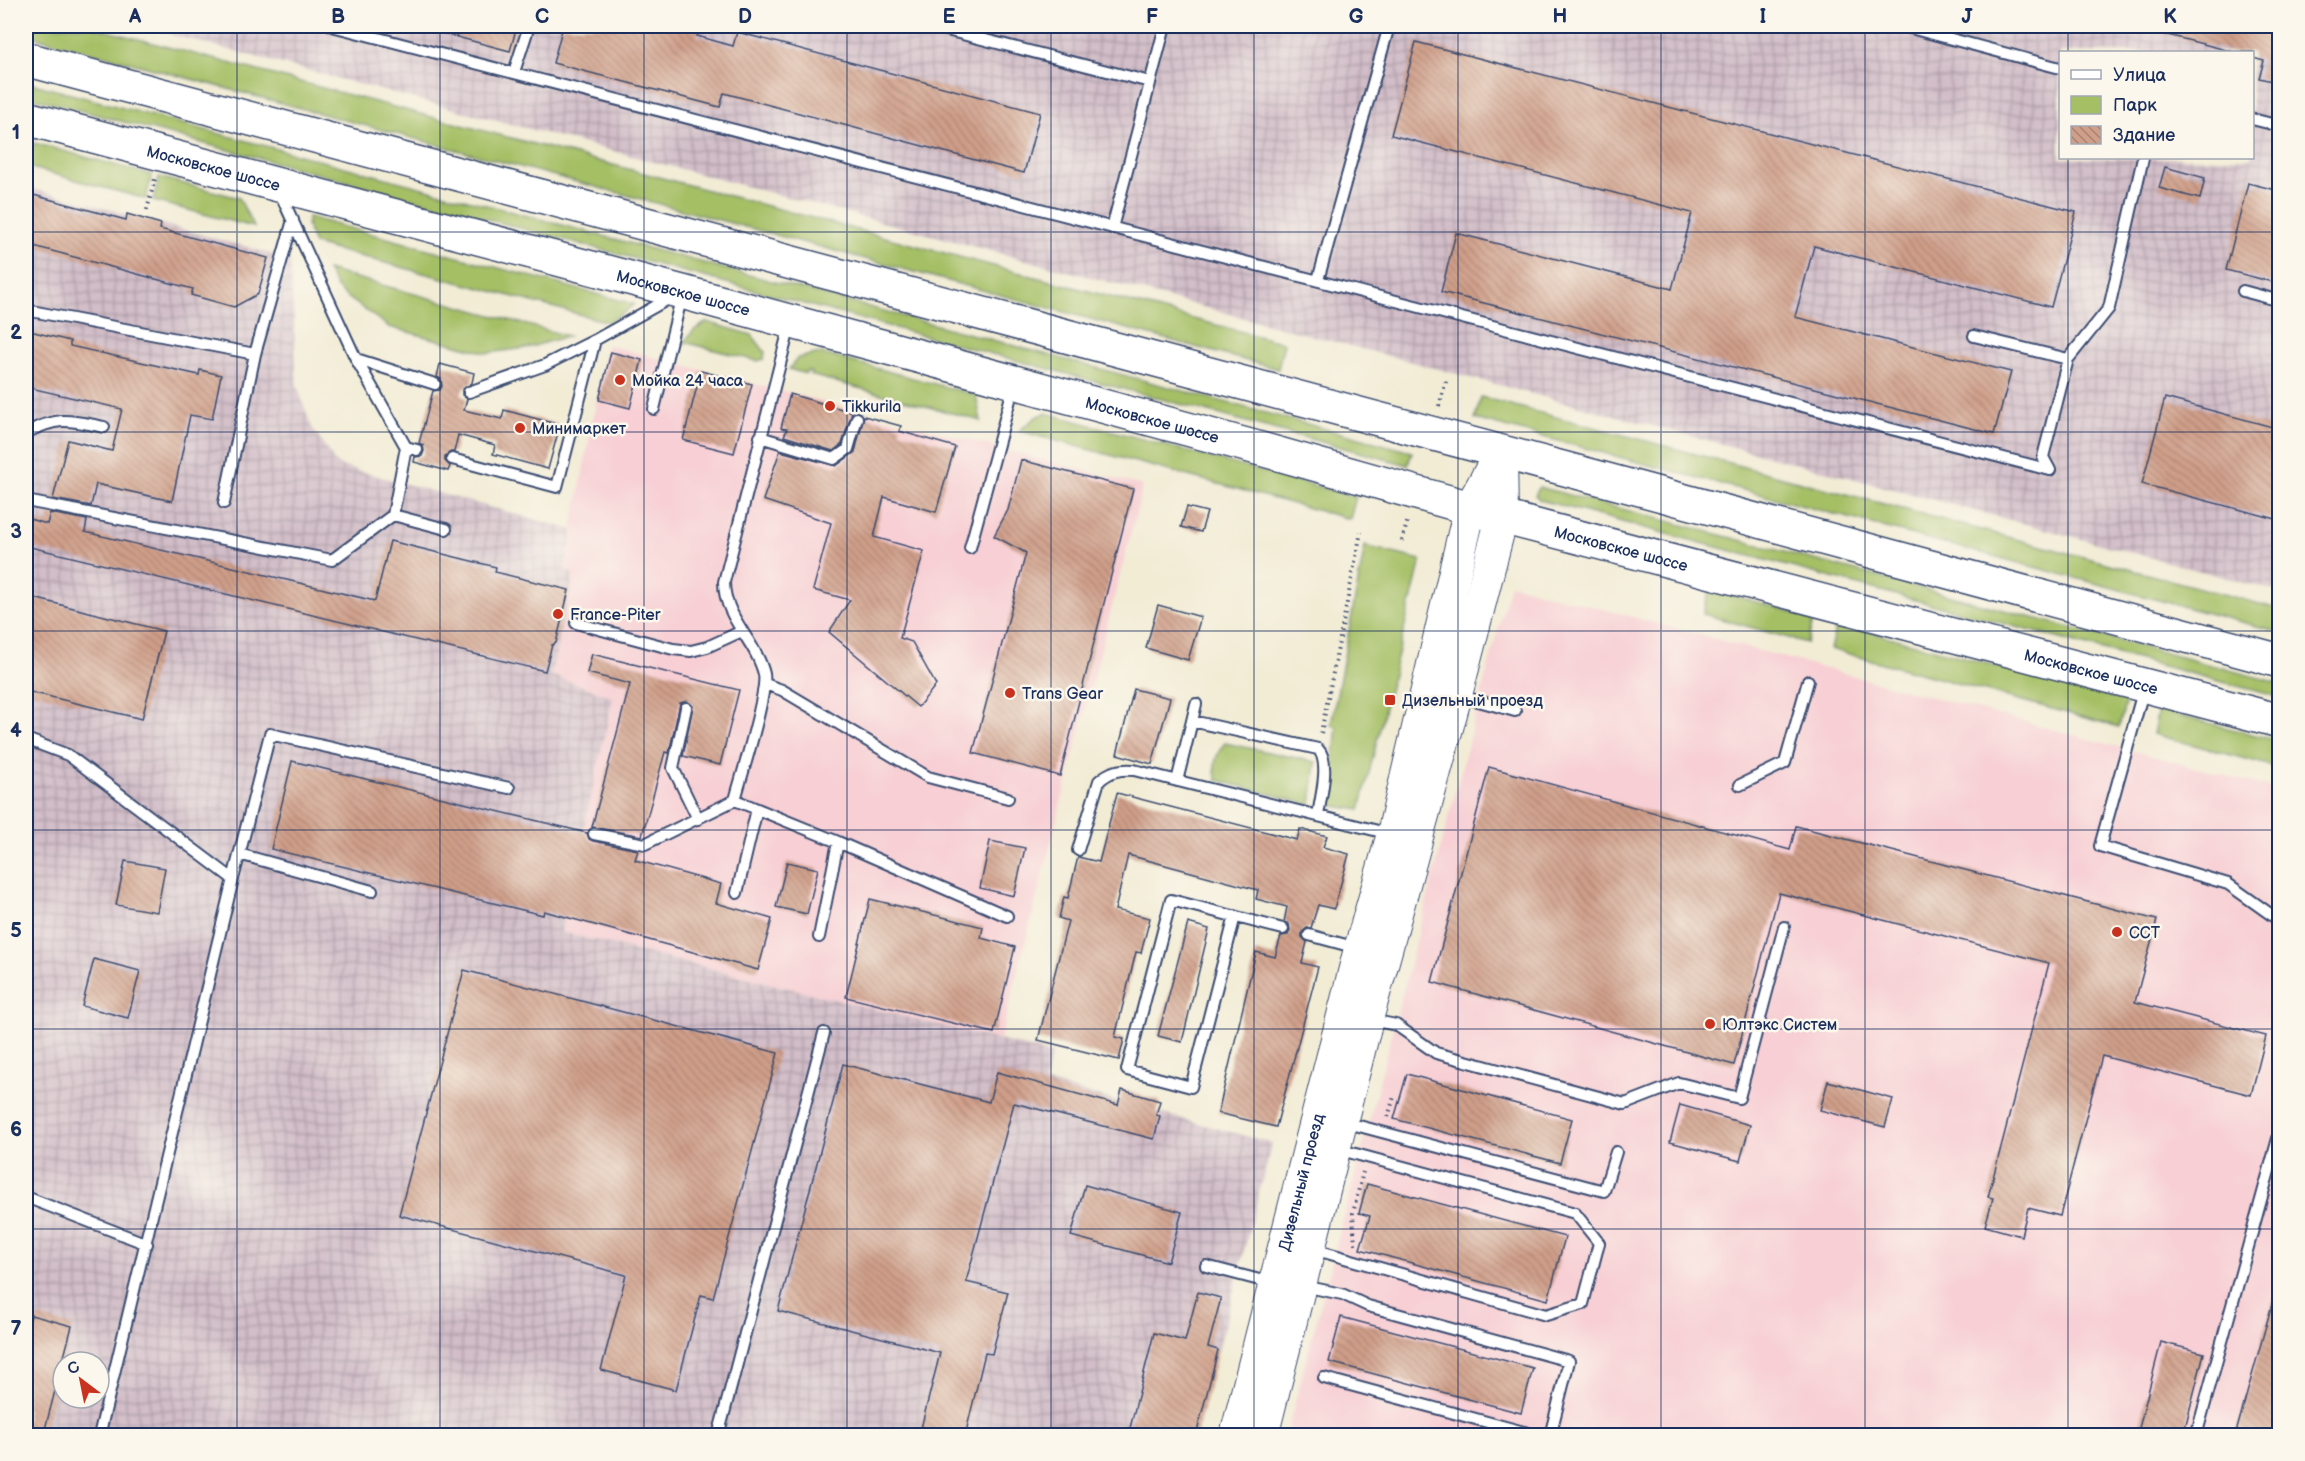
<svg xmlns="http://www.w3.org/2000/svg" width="2305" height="1461" viewBox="0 0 2305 1461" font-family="'Balsamiq Sans',sans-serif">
<defs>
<pattern id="industrial-grid" width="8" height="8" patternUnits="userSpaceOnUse" patternTransform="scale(1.5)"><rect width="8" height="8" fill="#d2bdc8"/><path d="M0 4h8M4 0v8" fill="none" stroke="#aa9aa6"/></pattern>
<pattern id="building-back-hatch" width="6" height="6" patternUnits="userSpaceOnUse" patternTransform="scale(1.5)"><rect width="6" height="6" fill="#d09f89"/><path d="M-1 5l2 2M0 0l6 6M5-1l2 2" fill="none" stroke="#a88273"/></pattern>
</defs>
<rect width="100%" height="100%" fill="#fbf7ec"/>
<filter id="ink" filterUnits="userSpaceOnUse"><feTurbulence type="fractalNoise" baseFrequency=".0167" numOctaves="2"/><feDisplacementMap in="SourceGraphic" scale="12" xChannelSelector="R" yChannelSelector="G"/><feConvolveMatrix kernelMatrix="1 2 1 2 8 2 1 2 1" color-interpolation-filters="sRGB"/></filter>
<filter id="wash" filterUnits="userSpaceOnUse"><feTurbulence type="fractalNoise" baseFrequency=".008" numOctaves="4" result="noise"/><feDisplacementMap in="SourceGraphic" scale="24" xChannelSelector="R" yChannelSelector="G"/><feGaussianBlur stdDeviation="1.35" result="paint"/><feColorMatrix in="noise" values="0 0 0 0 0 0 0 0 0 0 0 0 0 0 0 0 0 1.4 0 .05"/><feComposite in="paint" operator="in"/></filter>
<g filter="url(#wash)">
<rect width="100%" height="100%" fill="#f2ecd5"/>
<!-- built -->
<path fill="#f7cfd4" d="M 607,345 L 1143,486 L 1000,1040 L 561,932 L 613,697 L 551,676 L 574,574 L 564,571 Z
M 1510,584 L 2279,790 L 2279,1435 L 1286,1436 Z"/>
<!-- industrial -->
<path fill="url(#industrial-grid)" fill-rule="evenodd" d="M 139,26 L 2279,26 L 2279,592 L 2059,533 ZM 2060,52 L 2252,52 L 2252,158 L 2060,158 Z
M 26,187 L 290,259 L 297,385 L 311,426 L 335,462 L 341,466 L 573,530 L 564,570 L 574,574 L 551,675 L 613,697 L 561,932 L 1000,1040 L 1051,1054 L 1045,1082 L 1272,1143 L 1196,1435 L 26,1435 ZM 63,1362 L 99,1362 L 99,1398 L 63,1398 Z"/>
<!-- green -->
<path fill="#a5bf65" stroke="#607762" stroke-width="1.5" d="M 26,26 L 89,26 L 1284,343 L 1278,369 L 26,35 Z
M 26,82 L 1412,452 L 1408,465 L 26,96 Z
M 34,143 L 152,175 L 146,199 L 28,167 Z
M 159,177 L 239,198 L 254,227 L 153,201 Z
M 308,217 L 634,304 L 624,313 L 608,322 L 314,244 L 307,226 Z
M 327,270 L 568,336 L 527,348 L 487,353 L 389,327 L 343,294 L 337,288 Z
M 707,322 L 752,335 L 765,352 L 764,359 L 757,361 L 684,342 L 694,330 Z
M 820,353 L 976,395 L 981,421 L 810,375 L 811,372 L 807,371 L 806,374 L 789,369 L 798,358 Z
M 1481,397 L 2279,609 L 2279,632 L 1475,419 Z
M 1046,413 L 1356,497 L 1350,519 L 1019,431 L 1036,417 Z
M 1539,487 L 2279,683 L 2279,697 L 1540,500 L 1535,495 Z
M 1365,546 L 1421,560 L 1360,810 L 1328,805 L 1337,727 L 1331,725 Z
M 1710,589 L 1814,618 L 1807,643 L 1703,614 Z
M 1837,623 L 2126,701 L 2119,727 L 1830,649 Z
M 2158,710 L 2279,741 L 2279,768 L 2153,734 Z
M 1225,743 L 1316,762 L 1311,805 L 1217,780 C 1212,767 1216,753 1225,743 Z"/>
<g id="blocks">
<!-- building -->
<path fill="url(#building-back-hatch)" d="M 439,26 L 517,26 L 510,51 L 438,32 Z
M 563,26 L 700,26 L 697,36 L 733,46 L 737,32 L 1040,113 L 1024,173 L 724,93 L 720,107 L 553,63 Z
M 2157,26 L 2280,26 L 2280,83 L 2259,78 L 2264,61 L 2253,58 L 2253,52 L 2234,52 L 2156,32 Z
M 1416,42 L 2076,212 L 2051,307 L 1814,246 L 1795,317 L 2011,372 L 1994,434 L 1441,292 L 1456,233 L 1672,289 L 1692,213 L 1391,135 Z
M 2165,167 L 2205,178 L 2200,199 L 2159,188 Z
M 2248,183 L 2280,191 L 2280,284 L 2226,270 Z
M 26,193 L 126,220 L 127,214 L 161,224 L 160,229 L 268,258 L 258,294 L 234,307 L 191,295 L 193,289 L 26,244 Z
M 26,330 L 70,341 L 70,346 L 199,375 L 200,370 L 221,375 L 212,419 L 190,415 L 172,501 L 96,484 L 91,506 L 53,499 L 68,440 L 112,451 L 122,409 L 26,387 Z
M 611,352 L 642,360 L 630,408 L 599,400 Z
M 440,364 L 474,373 L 472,383 L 462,390 L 462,395 L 467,399 L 464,410 L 502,419 L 504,410 L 560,425 L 548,469 L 493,454 L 495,445 L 458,435 L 454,452 L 450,452 L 445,457 L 445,461 L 450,466 L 448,471 L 414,462 L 415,457 L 422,456 L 424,451 L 423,445 L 419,443 L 433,391 L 440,390 L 442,386 L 441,379 L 437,377 Z
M 701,371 L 752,384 L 734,453 L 683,440 Z
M 790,394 L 852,412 L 842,444 L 833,451 L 784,436 L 787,429 L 781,428 Z
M 2165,398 L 2280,429 L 2280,520 L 2142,484 Z
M 864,416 L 901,426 L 899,431 L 955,447 L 936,512 L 884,497 L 874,537 L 924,551 L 900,638 L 912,642 L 936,685 L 918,707 L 829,632 L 850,600 L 813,590 L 831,523 L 763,500 L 780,451 L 836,466 L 855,452 Z
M 1021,460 L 1133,489 L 1060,776 L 973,753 L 1026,553 L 994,536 L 1008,510 Z
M 1187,507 L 1207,512 L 1201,532 L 1181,527 Z
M 50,513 L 87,520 L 85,532 L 375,601 L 390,541 L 496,567 L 495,572 L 569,590 L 556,643 L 552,645 L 545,671 L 26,546 L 26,518 L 47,524 Z
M 26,596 L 164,631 L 142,719 L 26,691 Z
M 1158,605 L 1201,617 L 1188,660 L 1146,648 Z
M 592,654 L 739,690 L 720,765 L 683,756 L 693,706 L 687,701 L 680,703 L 669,753 L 665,752 L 642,836 L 592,827 L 630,684 L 587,673 Z
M 1134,689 L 1170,698 L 1152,764 L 1117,754 Z
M 292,761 L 587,833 L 589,839 L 593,841 L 638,850 L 635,860 L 721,884 L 716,903 L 772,919 L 758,970 L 544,911 L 543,915 L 271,849 Z
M 1489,767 L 1790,850 L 1796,826 L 2157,920 L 2135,1002 L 2266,1036 L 2251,1095 L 2102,1056 L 2060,1216 L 2028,1208 L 2021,1236 L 1985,1226 L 1993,1198 L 1988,1197 L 2049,963 L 1779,893 L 1734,1065 L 1432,982 Z
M 1117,793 L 1297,840 L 1300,829 L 1327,836 L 1323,847 L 1349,854 L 1334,909 L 1318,905 L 1311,928 L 1307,928 L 1302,932 L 1302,937 L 1307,942 L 1302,963 L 1318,967 L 1276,1127 L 1218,1113 L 1256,952 L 1275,957 L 1281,936 L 1288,935 L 1290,930 L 1289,924 L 1284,922 L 1287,907 L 1256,899 L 1258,890 L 1128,855 L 1115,910 L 1150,918 L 1141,953 L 1136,952 L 1115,1037 L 1124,1039 L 1119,1060 L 1038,1040 L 1068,921 L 1059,918 L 1064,897 L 1068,898 L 1078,857 L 1099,862 Z
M 990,841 L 1025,848 L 1014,896 L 980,888 Z
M 125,861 L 165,868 L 157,912 L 116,905 Z
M 787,862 L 818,869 L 807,914 L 776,907 Z
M 870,899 L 983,927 L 981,938 L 1015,947 L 994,1033 L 846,997 Z
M 1188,923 L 1209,929 L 1182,1042 L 1158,1036 Z
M 94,959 L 140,971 L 128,1018 L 82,1006 Z
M 464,970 L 778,1053 L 713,1298 L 701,1295 L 676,1390 L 601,1370 L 626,1275 L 399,1215 Z
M 843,1064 L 989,1102 L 997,1072 L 1118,1105 L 1122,1090 L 1160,1101 L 1156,1115 L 1160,1116 L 1154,1139 L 1014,1103 L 966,1282 L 1008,1292 L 992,1354 L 985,1353 L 965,1436 L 919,1436 L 940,1353 L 778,1311 Z
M 1407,1074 L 1572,1119 L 1560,1163 L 1394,1119 Z
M 1828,1081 L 1893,1099 L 1885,1127 L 1820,1110 Z
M 1680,1105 L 1750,1125 L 1740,1161 L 1670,1142 Z
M 1367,1184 L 1565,1237 L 1548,1300 L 1360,1249 L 1370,1216 L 1359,1213 Z
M 1085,1185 L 1182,1212 L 1168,1262 L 1071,1236 Z
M 1198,1292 L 1221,1298 L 1208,1347 L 1218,1350 L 1196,1436 L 1128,1436 L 1154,1333 L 1185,1341 Z
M 2274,1297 L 2280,1298 L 2280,1436 L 2235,1436 Z
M 31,1315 L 72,1326 L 44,1433 L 26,1428 L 26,1336 Z
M 1341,1317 L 1533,1368 L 1521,1413 L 1329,1362 Z
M 2161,1342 L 2204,1353 L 2183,1436 L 2137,1436 Z"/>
</g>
</g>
<g filter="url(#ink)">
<use href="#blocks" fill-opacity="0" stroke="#3b4b70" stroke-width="1.5"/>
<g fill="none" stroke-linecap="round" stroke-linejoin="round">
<!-- lane casing -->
<g stroke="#3b4b70" stroke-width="14">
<path id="lane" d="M 332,26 L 2050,470
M 931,26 L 1150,82
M 1903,26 L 2060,68
M 514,72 L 529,26
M 2252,119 L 2280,126
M 279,191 L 356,359 L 435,384
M 1112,228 L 1165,26
M 1318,280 L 1389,26
M 2243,291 L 2280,301
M 26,310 L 255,354
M 1974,336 L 2068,359
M 356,359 L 406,447 L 417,450
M 469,392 L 545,365 L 595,340 L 672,297
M 654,409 L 682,295
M 26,433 C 59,416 69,420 104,427
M 760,437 L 834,459 L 848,449 L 857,418
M 406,447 L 393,515 L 446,529
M 452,459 L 557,487 L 595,340
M 2050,470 L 2043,457 L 2068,359 L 2109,308 L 2143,158
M 26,501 L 332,560 L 393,515
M 224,503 L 255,354 L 293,220
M 970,548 L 1014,385
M 576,623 L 673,649 L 691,651 L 707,647 L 742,631
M 765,684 L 782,690 L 928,777 L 1008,798
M 2144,688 L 2100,846 L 2228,884 L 2280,921
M 1460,696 L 1515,711
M 686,708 L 673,768 L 698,819
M 1192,721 L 1196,704
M 26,739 L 68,755 L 233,879 L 270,734 L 509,788
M 1177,781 L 1192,721 L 1318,749 C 1331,762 1320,799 1318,816
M 1740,785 L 1785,763 L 1808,681
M 735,800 L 838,842 L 1007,916
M 594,834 L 645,844 L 735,800 C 741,777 768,693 764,674 C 756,641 724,618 724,582 L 790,325
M 1078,850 L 1099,781 C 1110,771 1119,769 1134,770 L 1390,834
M 239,854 L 372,891
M 737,893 L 757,809
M 1235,916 L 1191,1087 L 1127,1070 L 1171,900 L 1283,929
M 1309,935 L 1357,948
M 819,937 L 838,842
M 1371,1020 L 1396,1025 L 1436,1053 L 1625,1104 L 1679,1083 L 1739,1098 L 1784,927
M 1344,1122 L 1604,1191 L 1616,1152
M 26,1197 L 147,1244
M 1313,1249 L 1546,1315 L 1583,1304 L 1599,1243 L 1575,1213 L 1337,1149
M 1206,1266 L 1271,1283
M 1303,1286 L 1342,1294 L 1368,1306 L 1569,1361 L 1550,1436
M 1324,1378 L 1539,1436
M 99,1436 L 233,879
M 718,1436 L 824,1033
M 2196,1436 L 2280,1131"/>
</g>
<!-- secondary casing -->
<g stroke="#3b4b70" stroke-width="34">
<g id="secondary">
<path id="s1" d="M 1236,1436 L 1360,949 L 1393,834 L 1470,508 L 1501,452"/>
<path d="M 1262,1436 L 1367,1019 L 1456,695 L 1502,517 L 1501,453"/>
</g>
</g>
<!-- primary casing -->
<g stroke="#3b4b70" stroke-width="36">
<g id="primary">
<path d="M 26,59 L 1562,468 L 2280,661"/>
<path id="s2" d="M 26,118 L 682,292 L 1250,446 L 1502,517 L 2280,721"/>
</g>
</g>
<!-- path -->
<path stroke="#3b4b70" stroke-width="4" stroke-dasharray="1.5 4.5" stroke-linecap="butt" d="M 26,159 L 28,148
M 147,210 L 155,179
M 1439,406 L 1446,381
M 1402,541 L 1408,519
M 1321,733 L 1361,532
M 1388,1117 L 1394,1097
M 1355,1244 L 1353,1213 L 1363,1172"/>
<!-- lane -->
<use href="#lane" stroke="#fff" stroke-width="10"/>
<!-- secondary -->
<use href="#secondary" stroke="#fff" stroke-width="32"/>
<!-- primary -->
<use href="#primary" stroke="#fff" stroke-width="33"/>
</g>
</g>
<!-- grid -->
<path fill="none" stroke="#1b2f5e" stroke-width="1.5" stroke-opacity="0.55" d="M 237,26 L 237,1436M 440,26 L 440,1436M 644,26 L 644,1436M 847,26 L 847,1436M 1051,26 L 1051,1436M 1254,26 L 1254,1436M 1458,26 L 1458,1436M 1661,26 L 1661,1436M 1865,26 L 1865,1436M 2068,26 L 2068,52M 2068,158 L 2068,1436M 26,232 L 2280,232M 26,432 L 2280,432M 26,631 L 2280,631M 26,830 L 2280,830M 26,1029 L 2280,1029M 26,1229 L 2280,1229"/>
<!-- markers -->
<g fill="#c8321e" stroke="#fbf7ec" stroke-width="2">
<circle cx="620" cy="380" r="6"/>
<circle cx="830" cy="406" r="6"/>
<circle cx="520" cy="428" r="6"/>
<circle cx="558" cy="614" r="6"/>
<circle cx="1010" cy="693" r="6"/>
<rect x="1384" y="694" width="12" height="12" rx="3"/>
<circle cx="2117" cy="932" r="6"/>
<circle cx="1710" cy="1024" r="6"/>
</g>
<g text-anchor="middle" stroke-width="5" stroke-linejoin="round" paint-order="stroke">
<!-- street labels -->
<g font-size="16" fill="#1b2f5e" stroke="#fbf7ec">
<text dy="6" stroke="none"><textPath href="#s2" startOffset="194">Московское шоссе</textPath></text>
<text dy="6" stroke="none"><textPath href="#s2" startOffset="680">Московское шоссе</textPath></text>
<text dy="6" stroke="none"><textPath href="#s2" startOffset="1166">Московское шоссе</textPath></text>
<text dy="6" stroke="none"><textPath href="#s2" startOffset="1652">Московское шоссе</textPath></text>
<text dy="6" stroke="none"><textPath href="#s2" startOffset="2138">Московское шоссе</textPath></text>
<text dy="6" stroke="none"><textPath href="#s1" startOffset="262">Дизельный проезд</textPath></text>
</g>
<!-- poi labels -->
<g font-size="16" fill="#1b2f5e" stroke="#fbf7ec" text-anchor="start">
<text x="632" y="386">Мойка 24 часа</text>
<text x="842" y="412">Tikkurila</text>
<text x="532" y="434">Минимаркет</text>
<text x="570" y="620">France-Piter</text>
<text x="1022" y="699">Trans Gear</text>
<text x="1402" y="706">Дизельный проезд</text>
<text x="2129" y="938">ССТ</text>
<text x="1722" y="1030">Юлтэкс Систем</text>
</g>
</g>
<!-- margin -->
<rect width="2305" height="1461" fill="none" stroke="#fbf7ec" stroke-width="66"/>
<!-- legend -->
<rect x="2059" y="51" width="195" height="108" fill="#fbf7ec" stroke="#a1a7b3" stroke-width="1.5"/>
<rect x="2071" y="70" width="30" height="9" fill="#ffffff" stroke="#a1a7b3" stroke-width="1.5"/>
<text x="2113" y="81" font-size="18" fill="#1b2f5e">Улица</text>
<rect x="2071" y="96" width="30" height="18" fill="#a5bf65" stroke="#a1a7b3" stroke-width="1.5"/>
<text x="2113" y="111" font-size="18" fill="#1b2f5e">Парк</text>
<rect x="2071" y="126" width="30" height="18" fill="url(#building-back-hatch)" stroke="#a1a7b3" stroke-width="1.5"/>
<text x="2113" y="141" font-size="18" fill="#1b2f5e">Здание</text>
<!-- north arrow -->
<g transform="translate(81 1380) rotate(328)"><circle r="28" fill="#fbf7ec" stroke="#a1a7b3" stroke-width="1.5"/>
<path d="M0-4.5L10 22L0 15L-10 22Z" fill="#c8321e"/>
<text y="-9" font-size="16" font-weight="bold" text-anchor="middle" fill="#1b2f5e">С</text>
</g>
<rect x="33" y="33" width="2239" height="1395" fill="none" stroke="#1b2f5e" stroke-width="2"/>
<g font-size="20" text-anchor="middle" font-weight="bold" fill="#1b2f5e">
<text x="135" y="23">A</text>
<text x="338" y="23">B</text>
<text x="542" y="23">C</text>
<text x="745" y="23">D</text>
<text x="949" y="23">E</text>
<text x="1152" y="23">F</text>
<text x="1356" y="23">G</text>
<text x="1560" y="23">H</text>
<text x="1763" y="23">I</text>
<text x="1967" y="23">J</text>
<text x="2170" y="23">K</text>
<text x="16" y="139">1</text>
<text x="16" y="339">2</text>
<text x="16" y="538">3</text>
<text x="16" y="737">4</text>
<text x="16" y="937">5</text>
<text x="16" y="1136">6</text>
<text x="16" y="1335">7</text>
</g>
</svg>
